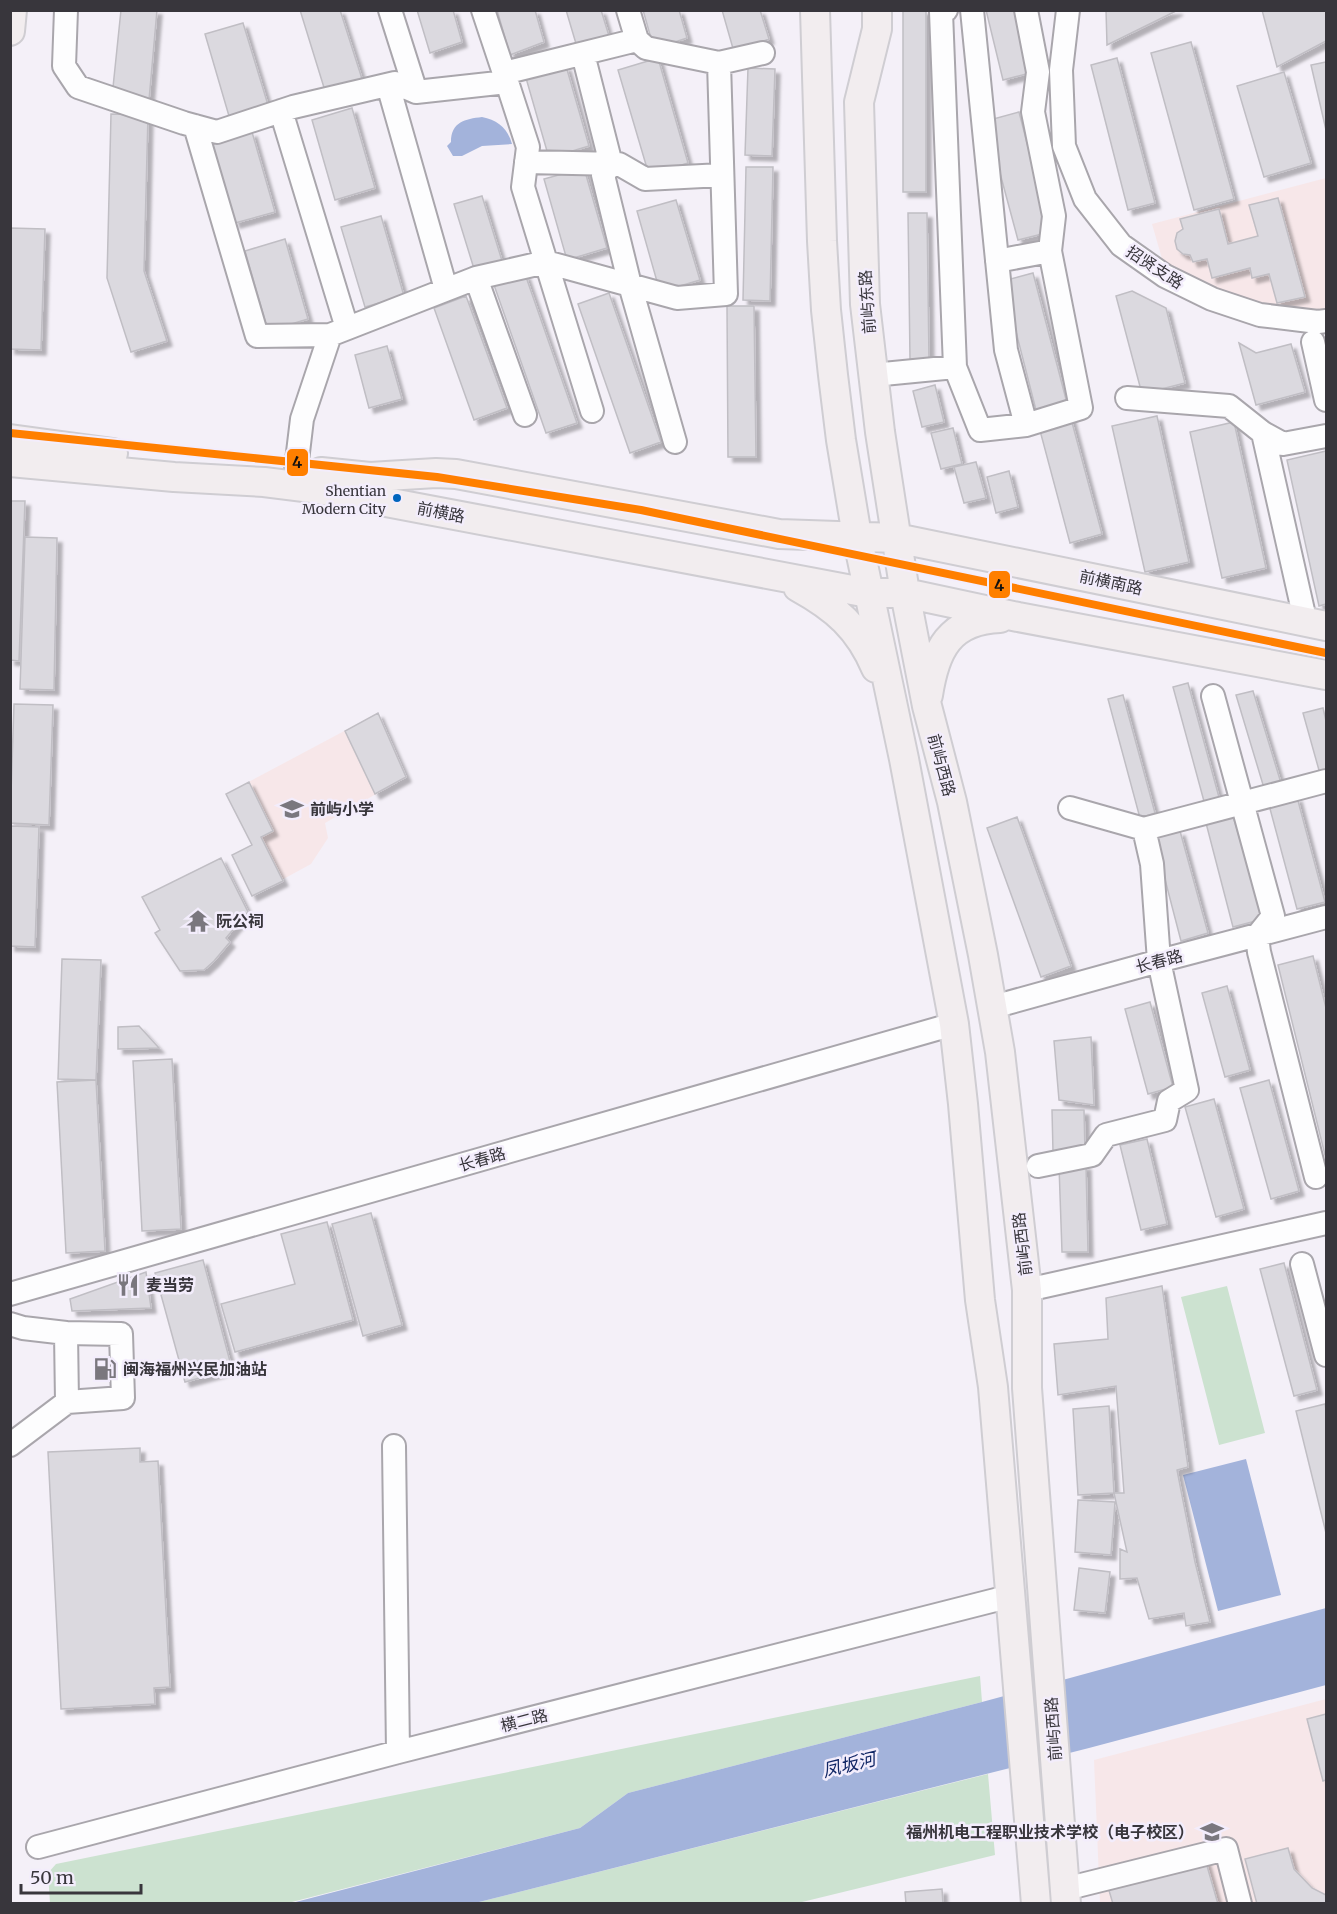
<svg xmlns="http://www.w3.org/2000/svg" width="1337" height="1914" viewBox="0 0 1337 1914" font-family="Merriweather,'Noto Sans SC',serif">
<defs>
<filter id="shadow"><feDropShadow dx="5" dy="5" stdDeviation="1.5" flood-color="#0004"/></filter>
</defs>
<rect width="100%" height="100%" fill="#f4f0f8"/>
<!-- education -->
<path fill="#f7e7e9" d="M 1326,178 L 1326,312 L 1262,309 L 1198,289 L 1163,262 L 1152,224 Z
M 378,713 L 406,777 L 325,823 L 328,838 L 311,864 L 252,896 L 232,855 L 252,845 L 226,794 Z
M 1326,1699 L 1326,1903 L 1100,1903 L 1094,1760 Z"/>
<!-- green -->
<path fill="#cce2d0" d="M 1227,1286 L 1265,1433 L 1219,1445 L 1181,1297 Z
M 980,1676 L 982,1702 L 628,1793 L 580,1828 L 288,1903 L 50,1903 L 48,1873 L 56,1864 Z
M 988,1774 L 995,1855 L 798,1903 L 475,1903 Z"/>
<!-- water -->
<path fill="#a3b3db" d="M 482,117 C 498,120 508,129 512,144 L 482,146 L 462,156 L 453,156 L 447,146 L 451,142 C 451,122 465,119 482,117 Z
M 1246,1459 L 1281,1595 L 1218,1611 L 1183,1475 Z
M 1326,1608 L 1326,1685 L 1089,1748 L 475,1903 L 288,1904 L 580,1828 L 628,1793 L 982,1702 Z"/>
<!-- building -->
<path fill="#dbd9df" stroke="#c0bec4" stroke-width="1.5" filter="url(#shadow)" d="M 121,10 L 157,10 L 149,100 L 112,97 Z
M 300,10 L 340,10 L 363,82 L 326,94 Z
M 417,10 L 453,10 L 462,42 L 430,53 Z
M 497,10 L 535,10 L 544,42 L 510,55 Z
M 566,10 L 601,10 L 609,36 L 577,47 Z
M 643,10 L 679,10 L 687,38 L 654,49 Z
M 722,10 L 760,10 L 769,39 L 734,52 Z
M 903,10 L 926,10 L 926,192 L 903,192 Z
M 986,10 L 1018,10 L 1034,72 L 1003,80 Z
M 1106,10 L 1178,10 L 1107,45 Z
M 1262,10 L 1326,10 L 1326,41 L 1277,67 Z
M 243,23 L 268,105 L 229,116 L 205,34 Z
M 1191,42 L 1234,199 L 1194,210 L 1151,53 Z
M 658,58 L 688,163 L 649,175 L 618,70 Z
M 1117,58 L 1155,203 L 1128,210 L 1091,65 Z
M 1326,62 L 1326,130 L 1311,65 Z
M 566,66 L 589,146 L 549,158 L 526,78 Z
M 748,68 L 775,69 L 772,156 L 745,155 Z
M 1284,72 L 1311,163 L 1264,177 L 1237,86 Z
M 352,108 L 375,188 L 335,200 L 312,120 Z
M 1019,112 L 1050,232 L 1018,240 L 986,121 Z
M 111,114 L 148,115 L 144,271 L 167,341 L 131,352 L 107,278 Z
M 252,132 L 275,212 L 235,223 L 212,143 Z
M 746,167 L 773,167 L 770,301 L 743,300 Z
M 584,168 L 607,248 L 567,260 L 544,179 Z
M 482,196 L 503,264 L 475,272 L 454,204 Z
M 1278,198 L 1305,297 L 1277,303 L 1269,274 L 1252,278 L 1250,268 L 1212,278 L 1207,259 L 1193,262 L 1190,255 L 1183,254 L 1177,249 L 1175,241 L 1177,233 L 1183,229 L 1180,219 L 1219,209 L 1228,244 L 1258,236 L 1249,205 Z
M 676,200 L 700,280 L 660,292 L 637,211 Z
M 908,213 L 927,213 L 929,359 L 910,359 Z
M 381,216 L 404,296 L 365,307 L 341,227 Z
M 10,228 L 45,229 L 41,350 L 10,349 Z
M 285,239 L 308,319 L 268,331 L 245,251 Z
M 1033,273 L 1068,407 L 1037,414 L 1003,281 Z
M 525,274 L 577,423 L 546,433 L 494,285 Z
M 1132,291 L 1166,308 L 1185,383 L 1142,394 L 1116,296 Z
M 609,293 L 661,442 L 630,453 L 578,304 Z
M 466,296 L 507,408 L 474,420 L 434,308 Z
M 727,306 L 754,306 L 756,457 L 728,457 Z
M 1239,343 L 1256,353 L 1291,344 L 1305,392 L 1256,405 Z
M 387,346 L 402,399 L 369,408 L 355,355 Z
M 935,385 L 944,422 L 922,427 L 913,391 Z
M 1070,415 L 1102,534 L 1070,543 L 1038,423 Z
M 1157,416 L 1189,562 L 1145,572 L 1112,426 Z
M 1234,422 L 1266,568 L 1222,578 L 1190,432 Z
M 953,428 L 962,464 L 941,469 L 931,433 Z
M 1326,451 L 1326,604 L 1319,606 L 1287,460 Z
M 976,462 L 986,498 L 964,503 L 954,467 Z
M 1009,471 L 1018,507 L 996,513 L 987,477 Z
M 10,501 L 25,501 L 19,661 L 10,660 Z
M 25,537 L 57,538 L 54,690 L 20,689 Z
M 1188,683 L 1220,801 L 1205,805 L 1173,687 Z
M 1253,691 L 1281,783 L 1264,788 L 1236,695 Z
M 1123,695 L 1155,813 L 1140,818 L 1108,699 Z
M 14,704 L 53,705 L 49,825 L 10,823 Z
M 1323,708 L 1326,721 L 1326,780 L 1322,781 L 1303,713 Z
M 378,713 L 406,777 L 375,794 L 345,731 Z
M 249,782 L 273,831 L 261,837 L 283,881 L 252,896 L 232,855 L 252,845 L 226,794 Z
M 1297,797 L 1325,902 L 1297,909 L 1269,805 Z
M 1233,816 L 1263,919 L 1233,927 L 1206,823 Z
M 1017,817 L 1071,966 L 1041,977 L 987,828 Z
M 10,826 L 39,827 L 35,947 L 10,946 Z
M 1180,831 L 1208,933 L 1181,941 L 1154,837 Z
M 221,858 L 248,912 L 226,938 L 230,942 L 214,961 L 204,970 L 180,971 L 155,933 L 160,930 L 142,897 Z
M 1313,956 L 1326,1008 L 1326,1159 L 1278,965 Z
M 62,959 L 101,960 L 96,1080 L 58,1079 Z
M 1227,986 L 1250,1070 L 1225,1077 L 1202,993 Z
M 1150,1002 L 1173,1087 L 1148,1094 L 1125,1009 Z
M 139,1026 L 159,1048 L 118,1049 L 118,1027 Z
M 1091,1037 L 1094,1105 L 1059,1100 L 1054,1041 Z
M 172,1059 L 181,1229 L 142,1231 L 133,1061 Z
M 96,1080 L 105,1251 L 66,1253 L 57,1082 Z
M 1269,1080 L 1299,1191 L 1271,1199 L 1240,1088 Z
M 1214,1099 L 1244,1209 L 1216,1217 L 1185,1107 Z
M 1052,1110 L 1084,1110 L 1085,1152 L 1053,1152 Z
M 1147,1139 L 1167,1224 L 1141,1230 L 1120,1145 Z
M 1086,1165 L 1088,1252 L 1062,1252 L 1059,1166 Z
M 371,1213 L 402,1325 L 363,1336 L 332,1224 Z
M 327,1222 L 353,1320 L 235,1352 L 221,1304 L 295,1284 L 281,1234 Z
M 203,1260 L 232,1369 L 185,1382 L 155,1273 Z
M 1284,1263 L 1317,1390 L 1294,1396 L 1260,1269 Z
M 146,1272 L 151,1308 L 72,1311 L 70,1299 Z
M 1162,1286 L 1188,1467 L 1177,1470 L 1195,1562 L 1210,1622 L 1186,1626 L 1184,1613 L 1149,1619 L 1137,1578 L 1120,1579 L 1120,1549 L 1127,1552 L 1114,1493 L 1124,1493 L 1116,1386 L 1058,1395 L 1054,1344 L 1108,1339 L 1106,1298 Z
M 1325,1404 L 1326,1410 L 1326,1533 L 1296,1411 Z
M 1109,1406 L 1114,1493 L 1078,1495 L 1073,1409 Z
M 140,1448 L 140,1462 L 158,1461 L 170,1687 L 154,1688 L 155,1704 L 61,1709 L 48,1452 Z
M 1078,1500 L 1115,1502 L 1111,1555 L 1075,1552 Z
M 1079,1568 L 1110,1572 L 1105,1613 L 1074,1610 Z
M 1326,1714 L 1326,1780 L 1323,1781 L 1307,1719 Z
M 1288,1848 L 1294,1869 L 1312,1888 L 1326,1895 L 1326,1904 L 1257,1904 L 1245,1859 Z
M 1205,1859 L 1218,1904 L 1113,1904 L 1108,1887 Z
M 942,1889 L 943,1904 L 906,1904 L 905,1892 Z"/>
<g fill="none" stroke-linecap="round" stroke-linejoin="round">
<!-- minor casing -->
<g stroke="#a9a6ac" stroke-width="26">
<path id="minor" d="M 66,10 L 64,66 L 78,87 L 184,123 L 217,132 L 293,107 L 395,83 L 416,92 L 507,82 L 528,147 L 523,187 L 546,262 L 476,278 L 330,335 L 302,419 L 296,469
M 390,10 L 416,92
M 483,10 L 507,82
M 946,10 L 941,12 L 955,367 L 980,430 L 1026,425 L 1006,350 L 972,10
M 1026,10 L 1038,72 L 1033,112 L 1054,216 L 1050,251
M 1068,10 L 1061,70 L 1064,146 L 1085,199 L 1121,245 L 1165,276 L 1212,299 L 1260,315 L 1318,322 L 1326,321
M 637,40 L 646,48 L 719,63 L 763,53
M 583,54 L 611,164 L 603,175 L 630,285 L 675,442
M 504,73 L 637,40 L 628,10
M 388,85 L 446,289
M 281,111 L 347,328
M 195,126 L 257,336 L 330,335
M 526,162 L 619,164 L 645,179 L 722,175
M 997,261 L 1050,251 L 1081,408 L 1026,425
M 546,262 L 677,298 L 726,294 L 719,63
M 546,262 L 592,411
M 476,278 L 525,415
M 1313,342 L 1326,400
M 873,375 L 955,367
M 1127,398 L 1229,406 L 1263,433 L 1304,615 L 1300,622
M 1263,433 L 1283,444 L 1326,436
M 1213,696 L 1273,916 L 1257,936 L 1259,952 L 1316,1177
M 1144,829 L 1326,781
M 993,1007 L 1159,961 L 1326,917
M 1038,1166 L 1092,1155 L 1106,1135 L 1165,1120 L 1169,1101 L 1187,1090 L 1159,961 L 1152,864 L 1144,829 L 1070,808
M 1302,1264 L 1326,1355
M 1027,1290 L 1326,1223
M 10,1294 L 954,1024
M 10,1324 L 23,1328 L 66,1333 L 67,1402 L 10,1445
M 66,1333 L 121,1334 L 123,1398 L 67,1402
M 394,1446 L 398,1752
M 38,1847 L 398,1752 L 1011,1596
M 1077,1886 L 1226,1849 L 1240,1904"/>
</g>
<!-- major casing -->
<g stroke="#cfcdd2" stroke-width="32">
<path id="major" d="M 815,10 L 822,241 L 826,310 L 833,375 L 841,440 L 857,536 L 904,759 L 954,1024 L 963,1104 L 980,1300 L 993,1387 L 1036,1904
M 877,10 L 877,29 L 859,102 L 865,304 L 880,432 L 905,593 L 927,706 L 952,802 L 983,955 L 1000,1052 L 1027,1290 L 1027,1388 L 1066,1904
M 10,31 L 12,10
M 10,439 L 113,453
M 10,462 L 174,477 L 264,482 L 312,488 L 868,593 L 905,593 L 1018,617 L 1326,675
M 321,472 L 370,477 L 436,473 L 456,474 L 779,534 L 896,538 L 1326,626
M 798,587 C 836,608 859,628 876,668
M 928,695 C 935,650 949,620 1000,618"/>
</g>
<!-- minor -->
<use href="#minor" stroke="#fdfdfe" stroke-width="22"/>
<!-- major -->
<use href="#major" stroke="#f2edef" stroke-width="28"/>
<!-- metro-1 casing -->
<g stroke="#f3edfc" stroke-width="12">
<path id="metro-1" d="M 10,433 L 437,477 L 641,510 L 1326,653"/>
</g>
<!-- metro-1 -->
<use href="#metro-1" stroke="#ff7f00" stroke-width="8"/>
</g>
<!-- icons -->
<defs>
<g id="school-bare" transform="scale(1.8)"><path d="M0-5L7-2L0 1L-7-2ZM-4 1L0 2.5L4 1V4Q0 6-4 4Z" fill="#7a777e" stroke="#f3edfc" stroke-width="2.5" paint-order="stroke"/></g>
<g id="temple-bare" transform="scale(1.8)"><path d="M0-6L5-2H3V0L6.5 2.5H4V6H1.5V3h-3V6H-4V2.5H-6.5L-3 0V-2H-5Z" fill="#7a777e" stroke="#f3edfc" stroke-width="2.5" paint-order="stroke"/></g>
<g id="restaurant-bare" transform="scale(1.8)"><path d="M-5-6h1v4h1v-4h1v4h1v-4h1v5L-1.5 .5V6h-2V.5L-5-1ZM5-6V6H3V1.5H1.5Q1.5-4 5-6Z" fill="#7a777e" stroke="#f3edfc" stroke-width="2.5" paint-order="stroke"/></g>
<g id="fuel-bare" transform="scale(1.8)"><path d="M-5.5-6h7V0h2V4h1.3V-2.5L3-4.5l.8-.8L6-3V5H2.5V1h-1V6h-7ZM-4.2-4.7v3.2H.2V-4.7Z" fill="#7a777e" stroke="#f3edfc" stroke-width="2.5" paint-order="stroke"/></g>
</defs>
<g fill-rule="evenodd">
<use href="#school-bare" x="292" y="809"/>
<use href="#temple-bare" x="198" y="921"/>
<use href="#restaurant-bare" x="128" y="1285"/>
<use href="#fuel-bare" x="105" y="1369"/>
<use href="#school-bare" x="1212" y="1832"/>
</g>
<!-- markers -->
<circle fill="#0065bd" stroke="#f3edfc" stroke-width="2" cx="397" cy="498" r="5"/>
<g text-anchor="middle" stroke-width="5" stroke-linejoin="round" paint-order="stroke">
<!-- bus labels -->
<g font-size="14" fill="#38363c" stroke="#f3edfc" text-anchor="end">
<text x="386" y="496">Shentian<tspan x="386" dy="18">Modern City</tspan></text>
</g>
<!-- street labels -->
<g font-size="16" fill="#38363c" stroke="#f3edfc">
<text transform="translate(1155 267) rotate(33)" y="6">招贤支路</text>
<text transform="translate(867 302) rotate(-94)" y="6">前屿东路</text>
<text transform="translate(441 512) rotate(11)" y="6">前横路</text>
<text transform="translate(1111 582) rotate(12)" y="6">前横南路</text>
<text transform="translate(942 765) rotate(75)" y="6">前屿西路</text>
<text transform="translate(1159 961) rotate(-15)" y="6">长春路</text>
<text transform="translate(482 1159) rotate(-16)" y="6">长春路</text>
<text transform="translate(1022 1244) rotate(-97)" y="6">前屿西路</text>
<text transform="translate(524 1720) rotate(-14)" y="6">横二路</text>
<text transform="translate(1053 1729) rotate(-94)" y="6">前屿西路</text>
</g>
<!-- poi labels -->
<g font-size="16" font-weight="bold" fill="#38363c" stroke="#f3edfc" text-anchor="start">
<text x="310" y="815">前屿小学</text>
<text x="216" y="927">阮公祠</text>
<text x="146" y="1291">麦当劳</text>
<text x="123" y="1375">闽海福州兴民加油站</text>
<text x="1194" y="1838" text-anchor="end">福州机电工程职业技术学校（电子校区）</text>
</g>
<!-- water labels -->
<g font-size="18" font-style="italic" fill="#102665" stroke="#f3edfc">
<text transform="translate(849 1765) rotate(-14)" y="6">凤坂河</text>
</g>
</g>
<g stroke="#f3edfc" stroke-width="2">
<rect x="286" y="448" width="23" height="29" rx="6" fill="#ff7f00"/>
<rect x="988" y="570" width="23" height="29" rx="6" fill="#ff7f00"/>
</g>
<g font-size="16" text-anchor="middle" font-weight="bold" fill="#111">
<text x="297" y="468">4</text>
<text x="999" y="591">4</text>
</g>
<!-- border -->
<rect width="1337" height="1914" fill="none" stroke="#38363c" stroke-width="24"/>
<!-- scale -->
<path d="M21 1884v9h120v-9" fill="none" stroke="#38363c" stroke-width="3"/>
<text x="30" y="1884" font-size="18" fill="#38363c" stroke="#f3edfc" stroke-width="4.5" paint-order="stroke">50 m</text>
</svg>
